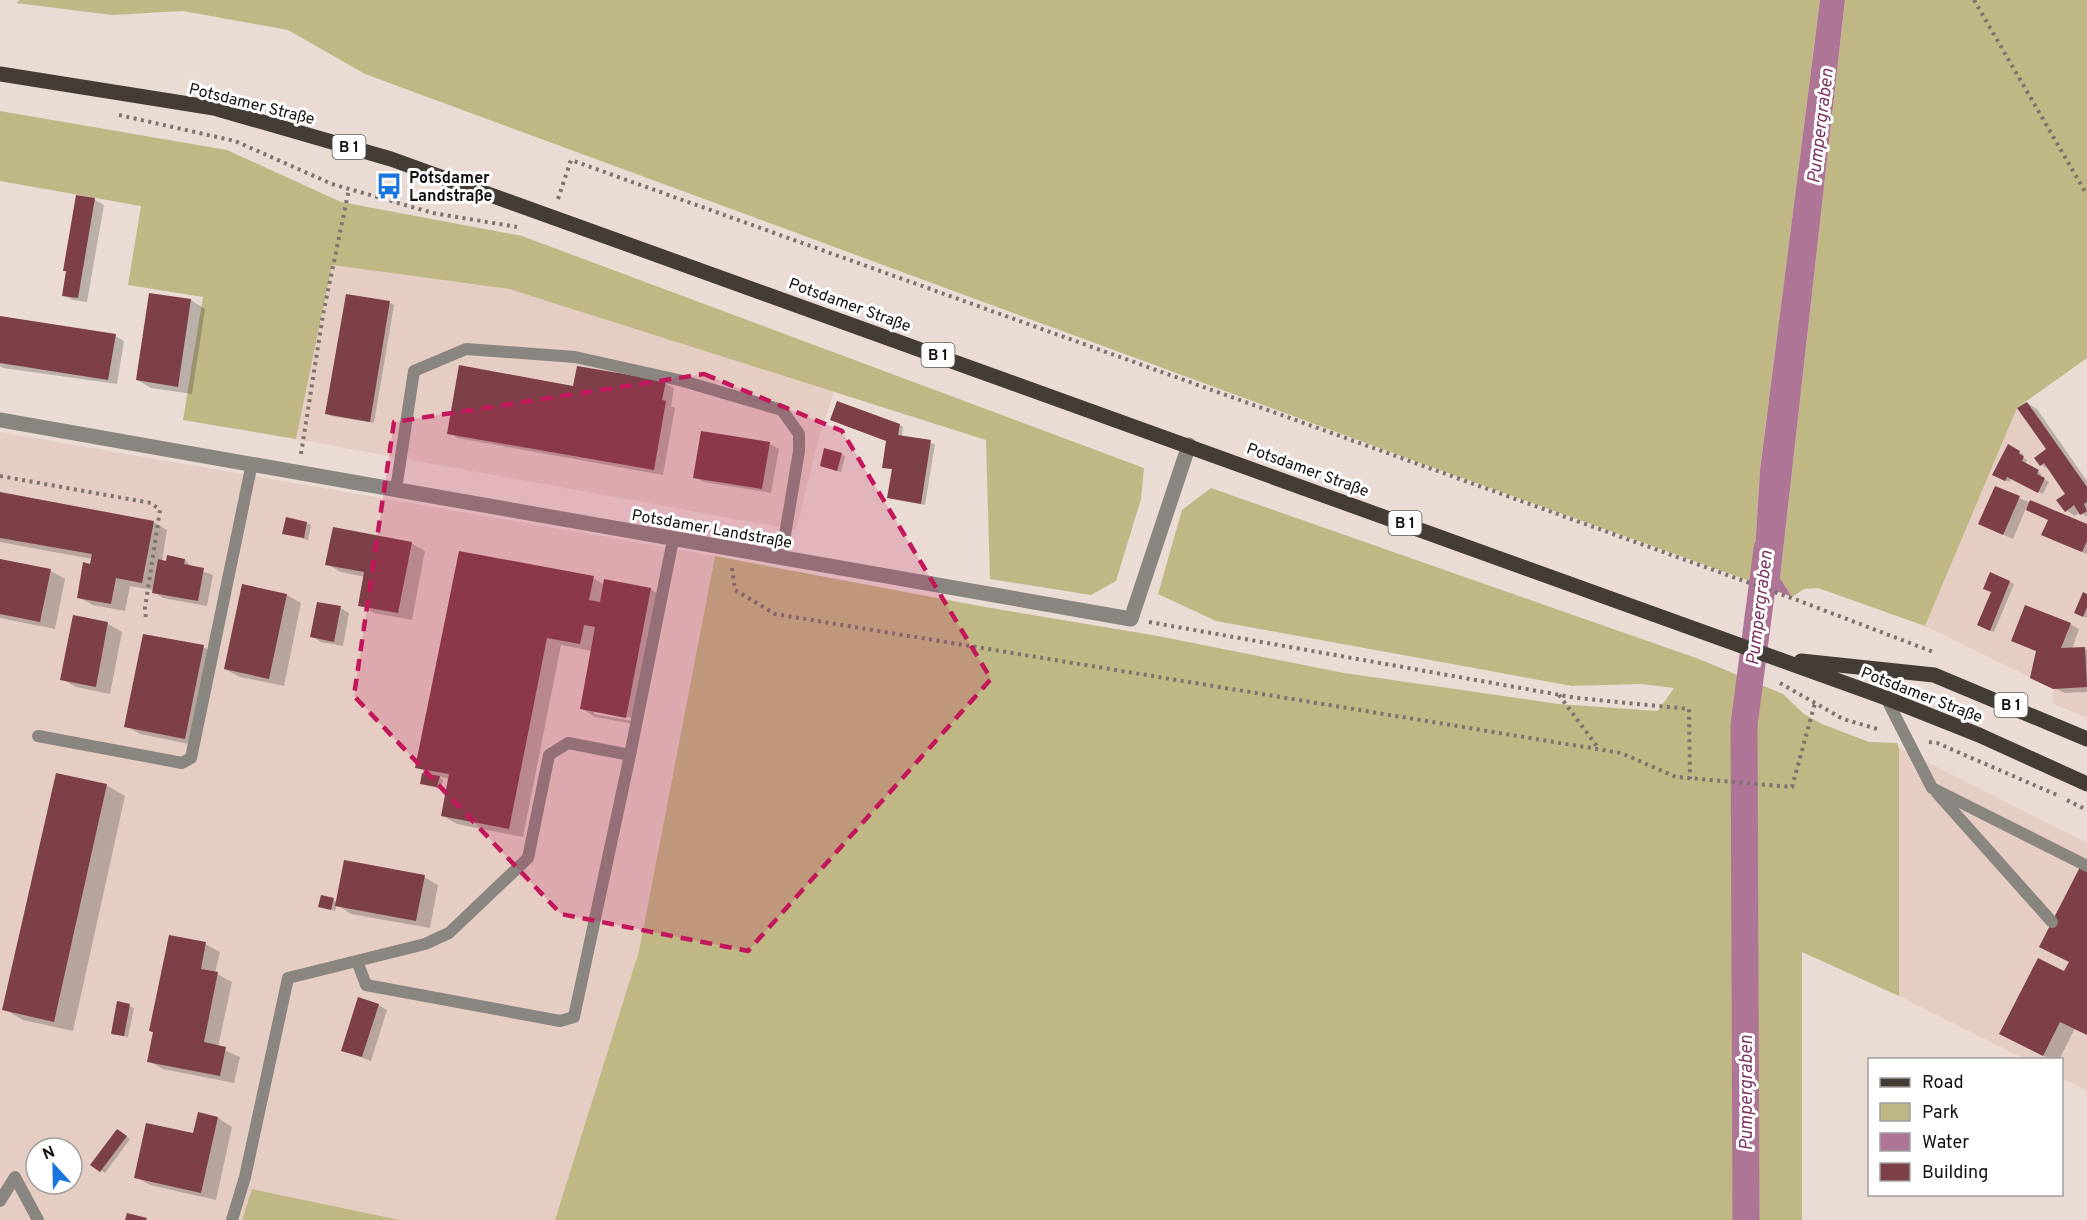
<svg xmlns="http://www.w3.org/2000/svg" width="2087" height="1220" viewBox="0 0 2087 1220" font-family="Overpass,sans-serif">
<rect width="100%" height="100%" fill="#eadbd5"/>
<!-- built -->
<path fill="#e5cdc4" fill-rule="evenodd" d="M 332,265 L 509,289 L 834,392 L 819,437 L 796,530 L 296,439 Z
M 2017,408 L 2087,507 L 2087,718 L 2052,703 L 2054,689 L 1925,626 Z
M 0,432 L 715,556 L 639,951 L 555,1220 L 400,1220 L 253,1189 L 242,1220 L 0,1220 ZM 36,1148 L 72,1148 L 72,1184 L 36,1184 Z
M 1899,748 L 2087,843 L 2087,1091 L 2062,1078 L 2062,1060 L 2025,1059 L 1899,996 Z"/>
<!-- green -->
<path fill="#bfb885" d="M 20,0 L 1820,0 L 1760,470 L 1753,582 L 1426,465 L 365,74 L 288,30 L 183,11 L 112,15 L 16,3 Z
M 1845,0 L 2087,0 L 2087,358 L 2017,408 L 1925,626 L 1818,588 L 1804,589 L 1792,597 L 1780,578 Z
M 0,111 L 227,150 L 341,202 L 522,236 L 1144,468 L 1141,499 L 1116,581 L 1091,595 L 990,579 L 986,440 L 509,289 L 332,265 L 296,439 L 183,420 L 203,297 L 128,285 L 141,206 L 0,181 Z
M 1211,488 L 1699,659 L 1783,694 L 1804,714 L 1822,724 L 1869,742 L 1897,743 L 1899,748 L 1899,996 L 1802,952 L 1802,1220 L 555,1220 L 639,951 L 715,556 L 985,607 L 1158,636 L 1344,673 L 1558,704 L 1658,711 L 1674,688 L 1641,684 L 1572,686 L 1216,621 L 1158,594 L 1182,510 Z
M 252,1189 L 400,1220 L 242,1220 Z"/>
<!-- water -->
<path fill="#af7597" d="M 1820,0 L 1845,0 L 1780,578 L 1792,597 L 1753,582 L 1760,470 Z"/>
<!-- shadow -->
<path fill="#0003" fill-rule="evenodd" d="M 78,197 L 95,200 L 104,205 L 87,302 L 73,300 L 63,295 Z
M 150,294 L 191,300 L 205,309 L 192,394 L 151,388 L 137,380 Z
M 390,303 L 394,305 L 374,423 L 331,416 L 327,413 Z
M 0,317 L 115,336 L 124,341 L 117,384 L 3,368 L 0,366 Z
M 665,383 L 674,388 L 671,406 L 675,408 L 663,475 L 458,438 L 449,433 L 574,387 Z
M 2027,403 L 2037,409 L 2087,481 L 2087,517 L 2080,512 L 2075,516 L 2066,510 L 2068,494 L 2050,470 L 2041,465 L 2048,450 Z
M 899,425 L 903,427 L 902,437 L 935,444 L 925,505 L 888,498 L 893,470 L 884,467 Z
M 770,444 L 779,449 L 771,493 L 704,482 L 694,477 Z
M 2008,447 L 2023,454 L 2022,457 L 2027,460 L 2025,465 L 2042,474 L 2040,477 L 2049,482 L 2043,494 L 2012,478 L 2009,482 L 1994,475 Z
M 841,454 L 845,457 L 841,472 L 821,466 Z
M 0,494 L 153,522 L 167,530 L 162,561 L 185,560 L 193,568 L 213,575 L 207,606 L 163,598 L 154,592 L 154,590 L 130,586 L 125,611 L 93,605 L 78,597 L 92,559 L 0,542 Z
M 2019,498 L 2087,526 L 2087,554 L 2052,540 L 2049,520 L 2026,508 L 2013,539 L 1980,524 Z
M 307,523 L 311,525 L 308,540 L 284,533 Z
M 411,543 L 425,551 L 412,620 L 374,613 L 360,605 L 365,577 L 341,572 L 327,564 Z
M 0,561 L 51,571 L 65,579 L 55,629 L 0,618 Z
M 1991,574 L 2014,584 L 1994,632 L 1983,627 L 1992,592 Z
M 593,578 L 605,585 L 650,589 L 664,597 L 640,725 L 595,717 L 581,708 L 592,651 L 561,645 L 523,837 L 457,824 L 443,816 L 450,779 L 438,776 L 443,780 L 441,789 L 425,785 L 421,783 L 433,776 L 417,767 ZM 594,711 L 633,718 L 633,721 L 594,714 Z
M 287,595 L 301,603 L 284,686 L 240,677 L 225,669 Z
M 2087,595 L 2087,618 L 2080,615 Z
M 340,608 L 349,613 L 343,646 L 321,642 L 312,636 Z
M 74,617 L 108,624 L 122,632 L 110,694 L 76,687 L 62,679 Z
M 2070,624 L 2079,629 L 2072,649 L 2087,650 L 2087,692 L 2065,693 L 2036,679 L 2038,652 L 2013,641 Z
M 203,647 L 217,655 L 199,746 L 140,734 L 126,726 Z
M 106,785 L 125,796 L 73,1031 L 23,1020 L 4,1009 Z
M 424,877 L 438,885 L 430,928 L 351,914 L 337,905 L 335,911 L 320,906 L 333,900 L 337,902 Z
M 205,944 L 220,952 L 215,973 L 232,982 L 218,1047 L 240,1057 L 234,1083 L 163,1069 L 149,1061 L 155,1033 L 150,1031 Z
M 2071,961 L 2087,1035 L 2075,1028 L 2059,1060 L 2052,1060 L 2015,1041 Z
M 378,1005 L 387,1010 L 371,1061 L 343,1050 Z
M 129,1006 L 134,1008 L 128,1037 L 117,1035 L 112,1033 Z
M 199,1114 L 218,1118 L 232,1127 L 216,1200 L 150,1185 L 136,1177 L 194,1135 Z
M 121,1133 L 130,1139 L 105,1173 L 93,1165 Z"/>
<g fill="none" stroke-linecap="round" stroke-linejoin="round">
<!-- canal -->
<path stroke="#af7597" stroke-width="27" d="M 1746,1220 L 1744,725 L 1767,549"/>
</g>
<!-- building -->
<path fill="#7e4048" d="M 76,195 L 95,198 L 78,298 L 62,296 L 66,271 L 63,271 Z
M 149,293 L 191,299 L 178,387 L 136,380 Z
M 346,294 L 390,301 L 370,422 L 325,414 Z
M 0,316 L 116,334 L 108,380 L 0,363 Z
M 459,365 L 573,386 L 577,366 L 666,381 L 662,400 L 666,401 L 654,470 L 447,434 Z
M 837,401 L 900,424 L 898,435 L 931,440 L 921,504 L 887,498 L 892,469 L 882,468 L 886,441 L 830,420 Z
M 2027,402 L 2087,487 L 2087,502 L 2084,504 L 2087,511 L 2080,515 L 2074,505 L 2065,512 L 2056,500 L 2065,494 L 2044,463 L 2040,466 L 2034,458 L 2046,449 L 2017,408 Z
M 701,431 L 770,442 L 762,489 L 693,478 Z
M 2008,444 L 2020,451 L 2019,454 L 2024,456 L 2022,461 L 2039,470 L 2037,474 L 2045,478 L 2038,493 L 2007,477 L 2005,481 L 1992,475 Z
M 824,448 L 842,453 L 837,471 L 820,466 Z
M 1995,486 L 2020,496 L 2003,535 L 1978,524 Z
M 0,492 L 154,521 L 142,583 L 116,578 L 111,604 L 77,598 L 83,562 L 90,564 L 92,554 L 0,538 Z
M 2030,500 L 2087,524 L 2087,541 L 2082,552 L 2041,535 L 2048,520 L 2026,510 Z
M 286,517 L 307,522 L 304,538 L 282,534 Z
M 333,527 L 412,542 L 398,613 L 358,606 L 364,572 L 325,565 Z
M 459,551 L 594,576 L 589,600 L 600,602 L 604,579 L 651,588 L 626,718 L 580,709 L 595,627 L 584,625 L 580,644 L 547,638 L 509,829 L 441,816 L 449,774 L 415,768 Z
M 167,555 L 185,559 L 184,564 L 204,568 L 198,601 L 152,593 L 158,559 L 166,561 Z
M 0,559 L 51,569 L 40,622 L 0,614 Z
M 1990,572 L 2010,581 L 1990,631 L 1977,625 L 1991,592 L 1983,589 Z
M 242,584 L 287,594 L 269,679 L 224,669 Z
M 2083,592 L 2087,594 L 2087,607 L 2083,617 L 2074,613 Z
M 317,602 L 341,606 L 334,642 L 310,637 Z
M 2025,605 L 2071,623 L 2061,648 L 2085,647 L 2087,687 L 2053,689 L 2030,678 L 2036,651 L 2011,641 Z
M 73,615 L 108,622 L 96,687 L 60,680 Z
M 143,634 L 204,645 L 185,739 L 124,727 Z
M 56,773 L 107,784 L 54,1022 L 2,1010 Z
M 422,773 L 440,776 L 437,787 L 420,784 Z
M 344,860 L 425,875 L 416,921 L 335,906 Z
M 2081,865 L 2087,868 L 2087,1035 L 2060,1022 L 2043,1056 L 1999,1034 L 2038,958 L 2064,971 L 2069,962 L 2039,947 Z
M 321,895 L 334,898 L 331,910 L 318,907 Z
M 169,935 L 206,942 L 201,969 L 218,972 L 204,1042 L 226,1047 L 220,1076 L 147,1062 L 153,1032 L 149,1031 Z
M 358,997 L 379,1004 L 362,1057 L 341,1051 Z
M 117,1001 L 130,1004 L 124,1036 L 111,1034 Z
M 198,1112 L 218,1117 L 201,1193 L 134,1178 L 146,1123 L 193,1133 Z
M 117,1129 L 127,1136 L 100,1172 L 90,1165 Z
M 127,1213 L 147,1218 L 146,1220 L 125,1220 Z"/>
<g fill="none" stroke-linecap="round" stroke-linejoin="round">
<!-- path -->
<path stroke="#7d736f" stroke-width="4" stroke-dasharray="3 4.5" stroke-linecap="butt" d="M 1974,0 L 2087,195
M 119,115 L 235,141 L 332,184 L 433,213 L 517,227
M 558,199 L 571,160 L 1797,600 L 1936,653
M 301,454 L 323,315 L 349,189
M 0,476 L 151,503 L 160,510 L 145,608 L 146,620
M 732,568 L 735,590 L 775,614 L 1621,753 L 1676,777 L 1792,787 L 1815,703
M 1149,622 L 1577,698 L 1689,709 L 1690,779
M 1780,683 L 1843,719 L 1881,730
M 1559,695 L 1599,749
M 1929,742 L 1937,743 L 2057,795
M 2067,800 L 2087,810"/>
<!-- service -->
<path stroke="#898580" stroke-width="12" d="M 396,489 L 414,371 L 466,349 L 575,357 L 683,381 L 782,410 L 799,434 L 799,451 L 781,559
M 1886,698 L 1932,788 L 2087,866
M 38,736 L 182,763 L 191,758 L 252,463
M 1937,793 L 2052,922
M 357,961 L 366,985 L 560,1021 L 574,1017 L 630,755
M 0,1201 L 15,1177 L 38,1220
M 232,1220 L 245,1177 L 288,978 L 425,944 L 449,933 L 528,858 L 549,755 L 568,743 L 630,755 L 673,540"/>
<!-- minor -->
<path stroke="#898580" stroke-width="15" d="M 0,420 L 1131,619 L 1189,445"/>
<!-- primary -->
<path stroke="#443d36" stroke-width="15" d="M 0,74 L 214,108 L 391,159 L 1886,698 L 1979,735 L 2087,784
M 1801,661 L 1934,675 L 2087,739"/>
</g>
<!-- marked area -->
<path fill="#c2185b" fill-opacity="0.2" stroke="#c2185b" stroke-width="4.5" stroke-dasharray="12 8" stroke-linejoin="round" d="M 704,374 L 842,431 L 991,679 L 748,951 L 561,914 L 354,696 L 394,422 Z"/>
<!-- icons -->
<defs>
<g id="bus-bare" transform="scale(2.07)"><path d="M-5-6H5V4H4V6H2V4H-2V6H-4V4H-5ZM-3.5-4V0h7V-4ZM-3.5 1.2v1.5H-2V1.2ZM2 1.2v1.5H3.5V1.2Z" fill="#1976df" stroke="#fff" stroke-width="2.5" paint-order="stroke"/></g>
</defs>
<g fill-rule="evenodd">
<use href="#bus-bare" x="389" y="186"/>
</g>
<g text-anchor="middle" stroke-width="6" stroke-linejoin="round" paint-order="stroke">
<!-- shield labels -->
<g fill="#fff" stroke="#5b5856" stroke-width="1.5">
<rect x="332.5" y="135" width="33" height="24" rx="4.5"/>
<rect x="921.5" y="343" width="33" height="24" rx="4.5"/>
<rect x="1388.5" y="511" width="33" height="24" rx="4.5"/>
<rect x="1994.5" y="693" width="33" height="24" rx="4.5"/>
</g>
<g font-size="15" font-weight="bold" fill="#15100e">
<text x="349" y="152">B 1</text>
<text x="938" y="360">B 1</text>
<text x="1405" y="528">B 1</text>
<text x="2011" y="710">B 1</text>
</g>
<!-- street labels -->
<g font-size="16" fill="#15100e" stroke="#fff">
<text transform="translate(252 103) rotate(14)" y="6">Potsdamer Straße</text>
<text transform="translate(850 304) rotate(20)" y="6">Potsdamer Straße</text>
<text transform="translate(1308 469) rotate(20)" y="6">Potsdamer Straße</text>
<text transform="translate(712 528) rotate(10)" y="6">Potsdamer Landstraße</text>
<text transform="translate(1922 694) rotate(21)" y="6">Potsdamer Straße</text>
</g>
<!-- poi labels -->
<g font-size="16" font-weight="bold" fill="#15100e" stroke="#fff" text-anchor="start">
<text x="409" y="183">Potsdamer<tspan x="409" dy="18">Landstraße</tspan></text>
</g>
<!-- water labels -->
<g font-size="18" font-style="italic" fill="#7c3462" stroke="#fff">
<text transform="translate(1820 126) rotate(-83)" y="6">Pumpergraben</text>
<text transform="translate(1759 608) rotate(-83)" y="6">Pumpergraben</text>
<text transform="translate(1746 1093) rotate(-90)" y="6">Pumpergraben</text>
</g>
</g>
<!-- legend -->
<rect x="1868" y="1058" width="195" height="138" fill="#ffffff" stroke="#a19f9f" stroke-width="1.5"/>
<rect x="1880" y="1078" width="30" height="9" fill="#443d36" stroke="#a19f9f" stroke-width="1.5"/>
<text x="1922" y="1088" font-size="18" fill="#15100e">Road</text>
<rect x="1880" y="1103" width="30" height="18" fill="#bfb885" stroke="#a19f9f" stroke-width="1.5"/>
<text x="1922" y="1118" font-size="18" fill="#15100e">Park</text>
<rect x="1880" y="1133" width="30" height="18" fill="#af7597" stroke="#a19f9f" stroke-width="1.5"/>
<text x="1922" y="1148" font-size="18" fill="#15100e">Water</text>
<rect x="1880" y="1163" width="30" height="18" fill="#7e4048" stroke="#a19f9f" stroke-width="1.5"/>
<text x="1922" y="1178" font-size="18" fill="#15100e">Building</text>
<!-- north arrow -->
<g transform="translate(54 1166) rotate(338)"><circle r="28" fill="#ffffff" stroke="#a19f9f" stroke-width="1.5"/>
<path d="M0-4.5L10 22L0 15L-10 22Z" fill="#1976df"/>
<text y="-9" font-size="16" font-weight="bold" text-anchor="middle" fill="#15100e">N</text>
</g>
</svg>
